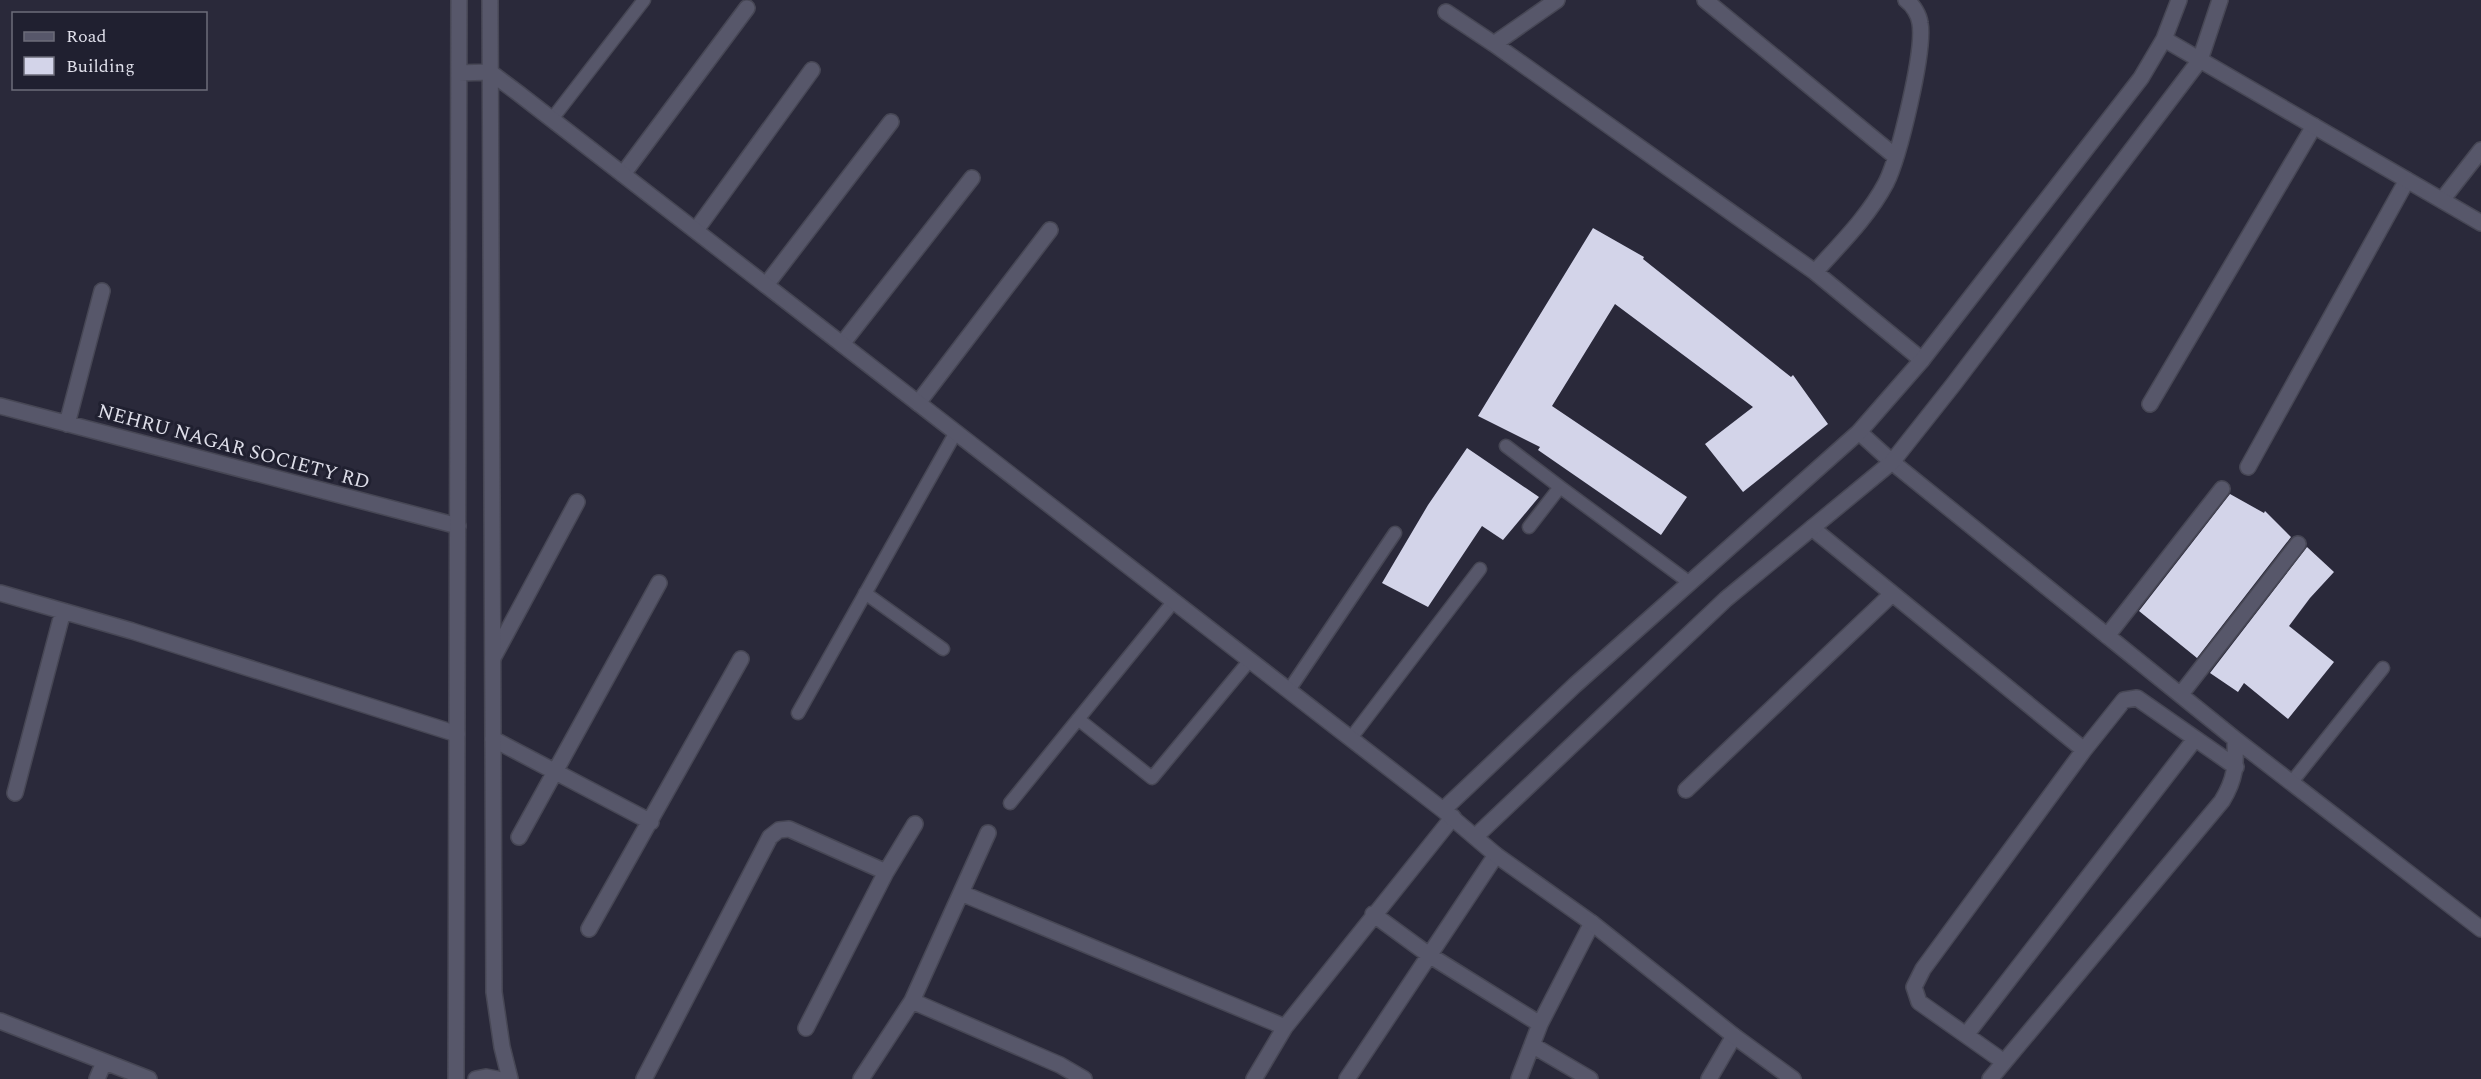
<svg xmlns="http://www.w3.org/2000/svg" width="2481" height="1079" viewBox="0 0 2481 1079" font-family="Spectral,serif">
<rect width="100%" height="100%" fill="#2a293a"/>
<!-- building -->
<path fill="#d3d4e9" d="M 1593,228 L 1644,257 L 1643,259 L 1791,377 L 1793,375 L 1828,424 L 1743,492 L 1705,444 L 1753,407 L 1615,304 L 1552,406 L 1687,497 L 1661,535 L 1538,450 L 1540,447 L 1478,416 Z
M 1467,448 L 1539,497 L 1503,540 L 1482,526 L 1428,607 L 1382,583 L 1428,505 Z
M 2230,494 L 2264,513 L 2265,511 L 2291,537 L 2197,658 L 2139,611 Z
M 2307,547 L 2334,572 L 2310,598 L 2289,626 L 2334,662 L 2288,719 L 2244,683 L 2238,692 L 2210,673 Z"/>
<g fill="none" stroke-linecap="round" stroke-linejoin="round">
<!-- service casing -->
<g stroke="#474755" stroke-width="15">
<path id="service" d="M 552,119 L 644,0
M 1506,446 L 1560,487
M 1529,527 L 1560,487 L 1690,583
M 865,593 L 943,649
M 1289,690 L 1395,533
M 798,713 L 956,432
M 1078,719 L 1152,778 L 1250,660
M 1351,738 L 1480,569
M 2291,783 L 2383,668
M 1010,803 L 1174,601"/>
</g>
<!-- minor casing -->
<g stroke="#474755" stroke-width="18">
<path id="minor" d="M 1557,0 L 1494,44 L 1815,272 L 1922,360
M 1705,0 L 1896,157
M 1446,12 L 1494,44
M 623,174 L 747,8
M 2442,200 L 2481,150
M 696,230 L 812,70
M 1815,272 C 1840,244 1868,217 1886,183 C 1899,157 1925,51 1920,23 C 1919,15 1913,5 1906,0
M 766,285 L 891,122
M 842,344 L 972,178
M 918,403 L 1050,230
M 2150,404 L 2314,126
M 0,406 L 458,526
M 67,424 L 102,291
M 1859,432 L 1892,462 L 2235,739 L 2481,929
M 2248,467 L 2407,180
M 1812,528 L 2084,750
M 0,593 L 132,631 L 457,734
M 2107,636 L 2222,489
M 493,658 L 577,502
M 2181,694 L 2298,544
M 493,739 L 651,822
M 1686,790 L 1892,594
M 15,793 L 63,611
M 519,837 L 659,583
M 961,893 L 1285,1027
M 1373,914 L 1429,955 L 1540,1024
M 589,929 L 741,659
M 912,1001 L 1060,1065 L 1084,1079
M 0,1021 L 149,1079
M 806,1028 L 886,872 L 915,824
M 1966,1035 L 2195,739
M 1532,1045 L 1590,1079
M 2004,1062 L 1919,1002 L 1914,987 L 1923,969 L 2084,750 L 2124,700 L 2137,698 L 2236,767
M 97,1079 L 104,1062
M 644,1079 L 770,837 L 779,830 L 789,829 L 886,872
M 861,1079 L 912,1001 L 988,833
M 1254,1079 L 1285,1027 L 1453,817
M 1347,1079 L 1496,855
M 1519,1079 L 1540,1024 L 1592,923
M 1709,1079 L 1734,1036
M 1990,1079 L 2222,801 C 2236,778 2236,765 2235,739"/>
</g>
<!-- tertiary casing -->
<g stroke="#474755" stroke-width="18">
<path id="tertiary" d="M 490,0 L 494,992 L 502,1047 L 510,1079
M 2164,39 L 2481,223
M 459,73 L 490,72 L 518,93 L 1443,810 L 1496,855 L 1592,923 L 1734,1036 L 1793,1079
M 1443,810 L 1575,685 L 1859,432 L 1922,360 L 2141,78 L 2164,39 L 2179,0
M 1475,837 L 1726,599 L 1892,462 L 1953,385 L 2200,60 L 2220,0
M 456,1079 L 459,0
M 476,1079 L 486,1077 L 497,1079"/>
</g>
<!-- service -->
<use href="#service" stroke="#57576a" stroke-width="12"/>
<!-- minor -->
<use href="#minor" stroke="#57576a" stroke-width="15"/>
<!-- tertiary -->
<use href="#tertiary" stroke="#57576a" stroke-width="15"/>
</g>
<g text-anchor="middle" stroke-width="6" stroke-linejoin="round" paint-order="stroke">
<!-- street labels -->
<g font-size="20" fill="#dedee9" stroke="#202030">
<text transform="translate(234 446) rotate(15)" y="7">NEHRU NAGAR SOCIETY RD</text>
</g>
</g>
<!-- legend -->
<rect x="12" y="12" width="195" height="78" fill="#202030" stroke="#6c6c7a" stroke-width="1.5"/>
<rect x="24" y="32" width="30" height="9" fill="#57576a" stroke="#6c6c7a" stroke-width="1.5"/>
<text x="66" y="42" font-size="18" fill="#dedee9">Road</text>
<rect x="24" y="57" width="30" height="18" fill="#d3d4e9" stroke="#6c6c7a" stroke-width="1.5"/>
<text x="66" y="72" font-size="18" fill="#dedee9">Building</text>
</svg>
